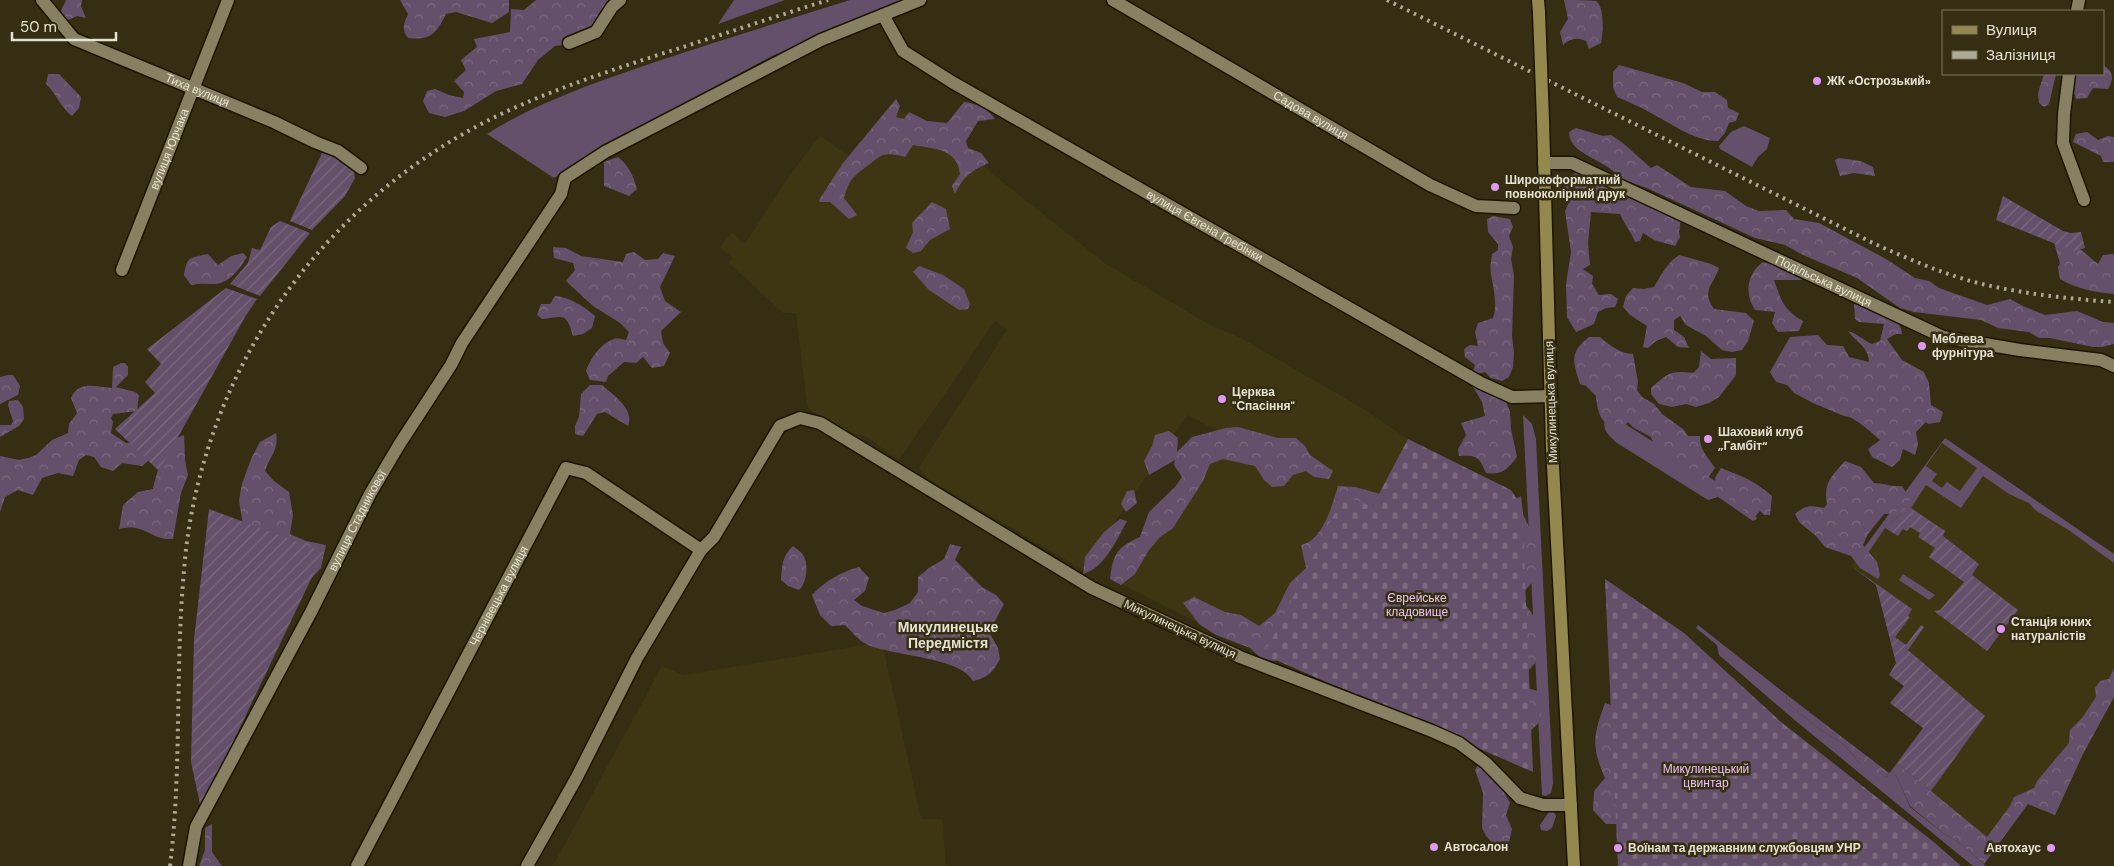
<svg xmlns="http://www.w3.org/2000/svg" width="2114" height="866" viewBox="0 0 2114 866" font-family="'DM Sans',sans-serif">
<defs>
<pattern id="forest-crowns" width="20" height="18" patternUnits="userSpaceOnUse" patternTransform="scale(1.25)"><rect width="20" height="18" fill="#64506a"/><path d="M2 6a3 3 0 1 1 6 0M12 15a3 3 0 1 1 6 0" fill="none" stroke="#7a697e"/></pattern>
<pattern id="cemetery-stones" width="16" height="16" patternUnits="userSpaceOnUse" patternTransform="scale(1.25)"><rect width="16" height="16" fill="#64506a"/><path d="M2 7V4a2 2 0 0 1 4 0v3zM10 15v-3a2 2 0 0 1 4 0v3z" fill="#7a697e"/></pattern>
<pattern id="garden-furrows" width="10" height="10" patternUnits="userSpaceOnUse" patternTransform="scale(1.25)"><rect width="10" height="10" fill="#64506a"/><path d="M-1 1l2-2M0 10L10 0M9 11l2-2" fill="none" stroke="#7a697e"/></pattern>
</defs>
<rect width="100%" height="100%" fill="#352e13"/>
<!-- built -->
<path fill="#3e3612" d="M 892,104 L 980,161 L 989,171 L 1106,264 L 1212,326 L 1239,337 L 1362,408 L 1408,439 L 1372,507 L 1264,655 L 1117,582 L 1221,432 L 1187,415 L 1083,570 L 928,479 L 919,468 L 1007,330 L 995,321 L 899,460 L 865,436 L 848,432 L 810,410 L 807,404 L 796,313 L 783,313 L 729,263 L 732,258 L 720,247 L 732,233 L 745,244 L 789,176 L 820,136 L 854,160 Z
M 1945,438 L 2114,554 L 2114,697 L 2083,754 L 2055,815 L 2028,804 L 1997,845 L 1897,763 L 1923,728 L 1890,703 L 1904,686 L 1889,675 L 1896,663 L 1876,585 L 1851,566 Z
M 882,642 L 921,819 L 942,819 L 946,866 L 553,866 L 662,666 L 683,675 Z"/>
<!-- grass -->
<path fill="#64506a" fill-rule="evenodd" d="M 734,0 L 785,0 L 718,24 Z
M 850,0 L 901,0 L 772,56 L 605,146 L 554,178 L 487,134 C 539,101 600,81 658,61 C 722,40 786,20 850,0 Z
M 1744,126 L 1770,138 L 1767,149 L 1758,157 L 1752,167 L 1720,149 L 1719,146 L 1731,132 Z
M 1523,415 L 1532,424 L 1536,439 L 1553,783 L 1551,793 L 1546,796 L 1542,795 Z
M 1606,417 L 1617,419 L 1758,508 L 1754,513 L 1757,519 L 1753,521 L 1718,497 L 1708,500 L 1617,443 C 1608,435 1601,430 1606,417 Z
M 1945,438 L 2114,554 L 2114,563 L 2070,531 L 2035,510 L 2029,503 L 2009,494 L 1983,476 L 1961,508 L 1926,485 L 1911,508 L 1902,508 L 1900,515 L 1885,528 L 1866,556 L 1861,552 ZM 1942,443 L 1977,468 L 1960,491 L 1947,482 L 1942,488 L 1932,481 L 1937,474 L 1926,466 Z
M 1903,574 L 1935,595 L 1929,600 L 1899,580 Z
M 1698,625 L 1787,695 L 1786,702 L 1818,728 L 1843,744 L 1860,763 L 1886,777 L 1891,771 L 1898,779 L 1910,807 L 1943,833 L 1957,841 L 1986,866 L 1973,866 L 1797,722 L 1719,655 L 1717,645 L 1696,628 Z
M 1553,810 L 1556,816 L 1552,828 L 1547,831 L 1541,830 L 1540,825 L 1549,812 Z"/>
<!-- forest -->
<path fill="url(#forest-crowns)" d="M 66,0 L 82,0 L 81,6 L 86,18 L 77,16 L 68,20 L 60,13 Z
M 400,0 L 509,0 L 509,12 L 492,23 L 456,12 L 446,14 C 437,33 430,41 408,38 C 401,30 404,23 408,14 Z
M 536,0 L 620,0 L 613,11 L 571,44 L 555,46 L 538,60 L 522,84 L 496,91 L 464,111 L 445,117 L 429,113 L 423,101 L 427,91 L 435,89 L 449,95 L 463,98 L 464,92 L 454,81 L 466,70 L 461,60 L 477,47 L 474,39 L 510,32 L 511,9 L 524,10 Z
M 1564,0 C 1573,0 1589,0 1596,1 C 1605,7 1603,34 1601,43 L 1589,49 L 1586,41 C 1576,37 1571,38 1563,45 L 1560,32 L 1568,19 Z
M 1619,65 L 1683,83 L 1702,92 L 1715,92 L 1727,100 L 1728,108 L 1739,113 L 1736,121 L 1729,123 L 1725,133 L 1718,141 C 1693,141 1671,123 1649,112 C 1639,106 1628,102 1617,97 L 1613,87 L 1613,72 Z
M 2103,65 C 2114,72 2114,78 2108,89 L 2093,88 L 2087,98 L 2076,99 L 2070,79 L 2073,74 L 2103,74 Z
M 48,74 L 59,74 L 81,97 L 79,108 L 72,116 C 60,107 57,94 46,84 Z
M 2044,74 L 2056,74 L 2049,104 L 2044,107 L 2039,103 L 2038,93 Z
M 896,99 L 900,106 L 896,117 L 904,119 L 909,112 L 927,121 L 947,123 L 964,102 C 978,104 987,108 995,119 L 978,121 L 966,141 L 968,148 L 981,153 L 989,163 C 972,170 963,177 955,194 L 952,186 L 960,174 C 957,148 934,149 913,145 L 905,157 C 882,151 882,155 866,167 C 851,178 849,181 844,198 L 857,215 L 849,219 L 830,202 L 820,202 L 819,200 L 843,163 Z
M 1576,128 L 1603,136 L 1611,135 L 1624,144 L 1651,168 L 1657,165 L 1691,187 L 1725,191 L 1746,206 L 1759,211 L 1786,210 L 1794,219 L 1819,223 L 1886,259 L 1915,278 L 1929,281 L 1939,288 L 1987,305 L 2010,299 L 2023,306 L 2045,315 L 2077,311 L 2103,322 L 2114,323 L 2114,344 L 2102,347 L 2093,347 L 2050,338 L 2039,338 L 2029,332 L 1998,328 L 1981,320 L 1914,312 L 1900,308 L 1857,278 L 1803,255 L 1785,245 L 1755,238 L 1649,189 L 1619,178 C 1608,159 1569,156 1569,132 Z
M 2087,132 L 2098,140 L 2108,136 L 2114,137 L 2114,162 L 2103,162 L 2101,156 L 2073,142 L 2076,134 Z
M 618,157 C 629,166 633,175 637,189 L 629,196 L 604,186 L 604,162 Z
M 1839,158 L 1861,161 L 1873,167 L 1875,176 L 1854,173 L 1840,176 L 1835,160 Z
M 1575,173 L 1584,174 L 1681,218 L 1679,232 L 1680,237 L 1675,246 L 1654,240 L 1643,233 L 1640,241 L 1635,242 C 1631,231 1624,224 1620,214 L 1591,212 L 1588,243 L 1590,265 L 1583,269 L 1593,276 L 1592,284 L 1599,295 L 1611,294 L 1618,299 L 1615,307 L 1606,308 L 1598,312 L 1594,324 L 1576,332 L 1567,317 L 1566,284 L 1571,252 L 1565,211 L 1569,202 L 1564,191 L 1564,180 Z
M 932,202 L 946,209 L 950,229 L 930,240 L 921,251 L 913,253 L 906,248 L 913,232 L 912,223 Z
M 1493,216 L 1510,219 L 1513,227 L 1509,236 L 1513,247 L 1511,259 L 1514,275 L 1512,336 L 1514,353 L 1513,367 L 1509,377 L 1502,381 L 1491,378 L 1485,372 L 1477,374 L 1473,371 L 1475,365 L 1465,357 L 1464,349 L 1470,345 L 1478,346 L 1475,332 L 1478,323 L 1493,318 C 1498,305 1493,287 1491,274 C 1490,268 1491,261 1492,254 L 1498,250 L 1498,244 L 1488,232 L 1487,219 Z
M 2054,243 L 2080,249 L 2098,264 L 2103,255 L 2114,254 L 2114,294 C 2094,292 2077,289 2060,279 L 2058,267 L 2060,263 Z
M 553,247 L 566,248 L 581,256 L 623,262 L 626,254 L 634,252 L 645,260 L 658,259 L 663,253 L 675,256 L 660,287 L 665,301 L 681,312 L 661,331 L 663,343 L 670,353 L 664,366 L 652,368 L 643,357 L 636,363 L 624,362 L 608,376 L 606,382 L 590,380 L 586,371 C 590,359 601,343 614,339 C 617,338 622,339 626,340 L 629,332 L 620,323 L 593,306 L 566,281 L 575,270 L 573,263 L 554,258 Z
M 243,253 L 247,257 C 240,268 230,283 215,284 C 207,284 200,283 191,285 L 184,275 C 187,256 190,258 208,254 L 218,265 L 231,256 Z
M 1679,255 L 1711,264 L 1719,268 C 1713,286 1701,290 1714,309 L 1746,313 L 1754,321 L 1748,341 L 1742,350 L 1732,352 L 1722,350 L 1706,336 L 1686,325 L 1680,316 L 1674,320 L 1674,330 L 1684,337 L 1689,348 L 1678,347 L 1666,337 L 1656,341 L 1648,348 L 1643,347 L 1647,326 L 1630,315 L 1623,307 L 1626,296 L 1633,288 L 1644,289 L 1654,287 C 1662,274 1666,264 1679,255 Z
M 1763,262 L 1794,272 L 1802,280 L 1774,280 C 1781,300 1783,309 1803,321 L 1799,331 L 1778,332 L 1772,323 L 1775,312 L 1755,310 C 1744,293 1747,274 1763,262 Z
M 919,266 L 943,275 L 964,289 L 970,304 L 968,309 L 959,310 L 929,290 L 913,272 Z
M 555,296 C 570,297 583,306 595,316 L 592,328 L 583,334 L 573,336 C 566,311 563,317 542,319 L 537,315 L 541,304 L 550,304 Z
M 1864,303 C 1876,310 1902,317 1902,334 L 1896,334 L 1887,339 L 1902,360 L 1924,372 L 1929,383 L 1931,405 L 1943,412 L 1940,422 L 1928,424 L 1926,422 L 1916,432 L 1918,445 L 1915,455 L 1903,449 L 1900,460 L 1892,467 L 1872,457 L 1868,449 L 1880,440 C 1872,433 1854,416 1844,416 L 1813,403 L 1794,393 L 1787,385 L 1776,382 L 1770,372 L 1790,337 L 1818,335 L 1827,345 L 1843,346 L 1849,357 L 1869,362 C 1869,347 1856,342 1848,331 C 1857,333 1864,341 1872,344 L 1880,341 L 1884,324 L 1859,322 L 1855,319 L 1854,304 Z
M 1589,337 L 1600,337 C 1609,345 1621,354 1633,354 L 1638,382 L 1637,390 L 1642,397 L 1654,404 L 1662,414 L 1683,429 L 1688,436 L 1700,436 C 1699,450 1708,457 1715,468 L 1706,481 L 1701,483 L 1688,470 L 1662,456 L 1655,447 L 1651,437 L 1634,428 L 1628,422 L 1622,429 C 1602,429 1597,412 1596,396 L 1586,386 L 1580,384 C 1573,362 1569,352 1589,337 Z
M 1701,351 L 1711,359 L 1736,358 L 1736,375 L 1719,397 L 1709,403 L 1696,407 L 1686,404 L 1672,407 L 1659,404 L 1651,394 L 1651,388 C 1668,373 1670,370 1693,373 L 1699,367 Z
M 121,363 L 125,363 L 128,367 L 128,375 L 116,387 L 135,392 L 139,395 L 137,411 L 113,414 L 111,418 L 113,422 L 111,433 L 126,443 L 139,443 L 149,456 L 148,461 L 142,466 L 122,463 L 113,471 L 101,467 L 94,457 L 86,455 L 79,460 L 73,476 L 58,473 L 42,478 L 33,495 L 18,490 L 5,497 L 0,512 L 0,456 L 19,460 L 28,458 L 36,455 L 52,440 L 68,433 L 69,424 L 77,413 L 71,398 C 79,380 96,387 112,388 L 113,367 Z
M 8,375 L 13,375 L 20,386 L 18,395 L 0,404 L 0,377 Z
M 590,385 L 602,385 C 613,395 635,409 628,426 L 605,412 L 597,414 L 583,436 L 575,434 L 575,426 L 579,417 L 581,394 Z
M 1472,385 L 1501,388 L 1510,412 L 1511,429 L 1517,457 C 1507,470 1502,475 1486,473 C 1479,456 1476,455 1459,456 L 1458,449 L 1466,435 L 1461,423 L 1485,416 L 1482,402 Z
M 18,400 L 23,407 L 24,419 L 19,426 L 0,437 L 0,425 L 11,425 L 13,421 L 8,405 L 9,401 Z
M 1238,427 L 1278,438 L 1296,438 L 1305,446 L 1310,455 L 1333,471 L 1329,479 L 1314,477 L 1306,471 L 1293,475 L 1284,486 L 1272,487 L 1264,480 L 1255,466 L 1223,459 L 1210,464 L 1203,481 L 1173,528 L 1160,537 L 1149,550 L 1135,574 L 1121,585 L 1110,579 C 1113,554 1117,547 1140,537 L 1149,512 L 1175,487 L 1182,477 L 1174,465 L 1175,460 L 1149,475 L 1144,461 L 1152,446 L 1155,435 L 1169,431 L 1178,438 L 1177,452 L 1192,437 L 1226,428 Z
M 276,433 C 279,451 270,455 265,471 L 274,481 L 289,492 L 293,515 L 290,534 L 306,541 L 326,545 L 321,568 L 311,579 L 246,545 L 239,500 L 242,484 L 251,459 L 260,442 Z
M 184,435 L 185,460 L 188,475 L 181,493 L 173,539 C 154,540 152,531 135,528 C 130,527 124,528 119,529 L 123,505 L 138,492 L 153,489 C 156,473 163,459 165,443 Z
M 1845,461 L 1861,467 L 1874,483 C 1884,483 1891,487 1902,486 L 1910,499 C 1906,509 1895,514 1884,514 L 1868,534 L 1863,545 L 1877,562 L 1880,575 L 1878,579 L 1860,568 L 1851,556 L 1825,547 L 1816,536 L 1799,522 L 1795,514 C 1807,504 1810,506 1824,508 L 1827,504 C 1823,482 1832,476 1845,461 Z
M 1721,468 C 1741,476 1754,480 1772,496 L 1770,515 L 1764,515 L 1760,511 L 1754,518 L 1728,499 L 1717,494 L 1715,478 Z
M 1338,486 L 1355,487 L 1380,494 L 1276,661 L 1262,659 L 1250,648 L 1216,635 L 1199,624 L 1183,603 L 1194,597 L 1225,612 L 1241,615 L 1259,626 L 1275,613 L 1290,583 L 1306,568 L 1301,545 C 1323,541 1332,505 1338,486 Z
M 1134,490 L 1137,503 L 1126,512 L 1121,504 L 1127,491 Z
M 1521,496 L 1523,514 L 1540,551 L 1536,578 L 1523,593 L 1509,503 Z
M 1120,519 L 1127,521 C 1117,539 1105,568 1083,574 L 1085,557 L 1104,532 Z
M 950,544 L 961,547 L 955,560 L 982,587 L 996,595 L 1004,604 L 989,632 L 998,648 L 1000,659 C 993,672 989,677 973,681 C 960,657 894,656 868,645 C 859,641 852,632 845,625 L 831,626 L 820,615 L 812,595 C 825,581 841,572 859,567 L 869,578 L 865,591 L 854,600 L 862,606 L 884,613 L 895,610 L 910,603 L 918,592 L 918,577 L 929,568 L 944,559 Z
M 793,546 C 796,549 801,551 803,555 C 809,563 807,583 799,590 L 788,586 L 781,580 C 782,566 782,556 793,546 Z
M 1526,605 L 1537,621 L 1536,662 L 1525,674 L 1511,606 Z
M 2114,668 L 2114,697 L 2083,754 L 2055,815 L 2028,804 L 1984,864 L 1957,841 L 1943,833 L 1910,806 L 1898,779 L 1891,771 L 1897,763 L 1987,837 L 2010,806 L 2014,797 L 2034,788 L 2037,781 L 2069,743 L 2070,730 L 2082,718 L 2096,697 L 2095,688 L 2100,681 L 2109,679 Z
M 1525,687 L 1537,691 L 1541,707 L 1541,721 L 1530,731 Z
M 1787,695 L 1889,773 L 1886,777 L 1872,774 L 1860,763 L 1843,744 L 1818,728 L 1786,702 Z
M 1605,703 L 1622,709 L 1624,824 L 1606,824 L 1593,810 L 1594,791 L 1605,778 C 1591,746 1593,736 1605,703 Z
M 1490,758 L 1498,765 L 1503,790 L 1510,803 L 1506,815 L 1512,829 L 1509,842 L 1494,845 L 1486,836 L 1482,828 L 1483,793 L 1475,770 L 1481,759 Z
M 212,824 L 212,852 L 222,866 L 199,866 L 205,850 L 205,828 Z"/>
<!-- cemetery -->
<path fill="url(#cemetery-stones)" d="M 1408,439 L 1511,490 L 1522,507 L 1533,772 L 1264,655 L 1344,495 L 1372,507 Z
M 1605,579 L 1684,633 L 1781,722 L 1935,843 L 1961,866 L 1618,866 Z"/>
<!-- garden -->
<path fill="url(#garden-furrows)" d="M 323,151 L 339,157 L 353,166 L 355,178 L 345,196 L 312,230 L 290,221 Z
M 2003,196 L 2063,231 L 2071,233 L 2081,232 L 2085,248 L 2073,251 L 1996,220 Z
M 280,221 L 310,233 L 260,296 L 230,284 L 248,263 L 252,248 L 260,250 L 271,227 Z
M 226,288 L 257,299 L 245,317 L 159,471 L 115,429 L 155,393 L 145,382 L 161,364 L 147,349 Z
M 1902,508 L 1911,508 L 1945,531 L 1943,536 L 1979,564 L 1972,575 L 2018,610 L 1987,651 L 1934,611 L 1940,610 L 1964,582 L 1929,557 L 1935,548 L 1918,537 L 1920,533 L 1910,527 L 1907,531 L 1903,529 L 1898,536 L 1885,528 L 1900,515 Z
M 209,509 L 324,552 L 201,809 L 191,762 L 194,639 Z
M 1851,566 L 1912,609 L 1908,616 L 1910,617 L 1895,637 L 1906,645 L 1921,625 L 1924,627 L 1908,650 L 1985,716 L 1931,791 L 1897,763 L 1923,728 L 1890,703 L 1904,686 L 1889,675 L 1896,663 L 1876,585 Z"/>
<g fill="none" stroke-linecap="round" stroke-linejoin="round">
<!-- minor casing -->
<g stroke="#1c1600" stroke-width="15">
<g id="minor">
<path id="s1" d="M 42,0 L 74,39 L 274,122 L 315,142 L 338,151 L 361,168"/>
<path id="s2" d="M 1113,0 L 1430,185 L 1476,206 L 1514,208"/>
<path d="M 2077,11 L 2079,0"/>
<path id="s3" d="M 883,15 L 903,51 L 952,82 L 1481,383 L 1512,397 L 1551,396"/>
<path d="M 569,43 L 596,32 L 612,7 L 620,0"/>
<path d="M 2069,74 L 2064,114 L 2063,143 L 2084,200"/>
<path id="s4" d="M 1544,163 L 1572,163 L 1943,337 L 2020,350 L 2101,360 L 2114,366"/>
<path id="s5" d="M 122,270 L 228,0"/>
<path d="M 701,550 L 714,537 L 780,426 L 800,418 L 820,423 L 1092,588 L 1240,657 L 1432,731 L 1459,743 L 1486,763 L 1520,798 L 1543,805 L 1571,805"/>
<path id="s6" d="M 189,866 L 196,827 L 311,612 L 370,494 L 399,445 L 451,365 L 462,343 L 561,194 L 565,178 L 605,152 L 821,40 L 920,0"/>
<path id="s7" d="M 357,866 L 566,468 L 586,473 L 701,550 L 637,658 L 577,777 L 527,866"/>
</g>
</g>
<!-- secondary casing -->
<g stroke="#1c1600" stroke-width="15">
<path id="secondary" d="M 1538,0 L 1539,12
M 1543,121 L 1552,447 L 1574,866"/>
</g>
<!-- minor -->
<use href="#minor" stroke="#878062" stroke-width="12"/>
<!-- secondary -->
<use href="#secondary" stroke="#94884f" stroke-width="12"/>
<!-- rail -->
<path stroke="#afaa97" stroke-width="4" stroke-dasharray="2.5 5" stroke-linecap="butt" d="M 1387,0 L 1875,244 C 1909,259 1945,275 1982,284 C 2025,294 2070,299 2114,302
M 170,866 C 181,777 176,685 182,596 C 184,569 186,542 191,516 C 225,334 345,184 514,108 C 561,87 609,71 658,55 C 715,37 771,18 828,0"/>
<!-- secondary-bridge casing -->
<g stroke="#1c1600" stroke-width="15" stroke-linecap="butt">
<path id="secondary-bridge" d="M 1539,12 L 1543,121"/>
</g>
<!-- secondary-bridge -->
<use href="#secondary-bridge" stroke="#94884f" stroke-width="12"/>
</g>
<!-- markers -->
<g fill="#de98f2" stroke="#352e13" stroke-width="2">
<circle cx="1817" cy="81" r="5"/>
<circle cx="1495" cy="187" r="5"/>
<circle cx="1922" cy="346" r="5"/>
<circle cx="1222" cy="399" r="5"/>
<circle cx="1708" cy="439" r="5"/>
<circle cx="2001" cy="629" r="5"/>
<circle cx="1434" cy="847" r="5"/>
<circle cx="1618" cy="848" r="5"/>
<circle cx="2051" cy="848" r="5"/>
</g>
<g text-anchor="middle" stroke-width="5" stroke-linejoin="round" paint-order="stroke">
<!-- poi labels -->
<g font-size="12" font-weight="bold" fill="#e7e3d3" stroke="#352e13" text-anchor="start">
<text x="1827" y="85">ЖК «Острозький»</text>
<text x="1505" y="184">Широкоформатний<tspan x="1505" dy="14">повноколірний друк</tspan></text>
<text x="1932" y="343">Меблева<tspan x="1932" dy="14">фурнітура</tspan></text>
<text x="1232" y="396">Церква<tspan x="1232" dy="14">"Спасіння"</tspan></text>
<text x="1718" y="436">Шаховий клуб<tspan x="1718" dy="14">„Гамбіт“</tspan></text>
<text x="2011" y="626">Станція юних<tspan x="2011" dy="14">натуралістів</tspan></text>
<text x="1444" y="851">Автосалон</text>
<text x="1628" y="852">Воїнам та державним службовцям УНР</text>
<text x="2041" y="852" text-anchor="end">Автохаус</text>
</g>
<!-- street labels -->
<g font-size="12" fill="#e7e3d3" stroke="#352e13">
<text dy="4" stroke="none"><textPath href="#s1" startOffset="184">Тиха вулиця</textPath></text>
<text dy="4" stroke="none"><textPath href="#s2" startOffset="229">Садова вулиця</textPath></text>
<text dy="4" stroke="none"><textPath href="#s5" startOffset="130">вулиця Юрчака</textPath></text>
<text dy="4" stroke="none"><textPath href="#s3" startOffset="390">вулиця Євгена Гребінки</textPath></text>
<text dy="4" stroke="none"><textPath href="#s4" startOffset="306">Подільська вулиця</textPath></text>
<text transform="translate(1551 402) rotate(-92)" y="4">Микулинецька вулиця</text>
<text dy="4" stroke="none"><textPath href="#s6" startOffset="386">вулиця Стадникової</textPath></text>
<text dy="4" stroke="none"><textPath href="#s7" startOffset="305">Чернівецька вулиця</textPath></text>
<text transform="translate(1180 629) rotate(25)" y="4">Микулинецька вулиця</text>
</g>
<!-- park labels -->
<g font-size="12" fill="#ebc2f8" stroke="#352e13">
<text x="1417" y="602">Єврейське<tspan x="1417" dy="14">кладовище</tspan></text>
<text x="1706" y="773">Микулинецький<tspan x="1706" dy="14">цвинтар</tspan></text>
</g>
<!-- neighbourhood labels -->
<g font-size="14" font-weight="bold" fill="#e7e3d3" stroke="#352e13">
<text x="948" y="632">Микулинецьке<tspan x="948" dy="16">Передмістя</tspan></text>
</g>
</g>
<!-- legend -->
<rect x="1942" y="10" width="162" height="65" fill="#352e13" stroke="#7c7660"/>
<rect x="1952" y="26" width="25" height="8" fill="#94884f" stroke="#7c7660"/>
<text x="1986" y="35" font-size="15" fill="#e7e3d3">Вулиця</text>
<rect x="1952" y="51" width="25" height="8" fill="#afaa97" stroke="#7c7660"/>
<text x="1986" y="60" font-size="15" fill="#e7e3d3">Залізниця</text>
<!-- scale -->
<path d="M12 32v8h104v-8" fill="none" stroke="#e7e3d3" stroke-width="2.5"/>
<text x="20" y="32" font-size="15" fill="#e7e3d3" stroke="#352e13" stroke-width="4" paint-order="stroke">50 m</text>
</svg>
